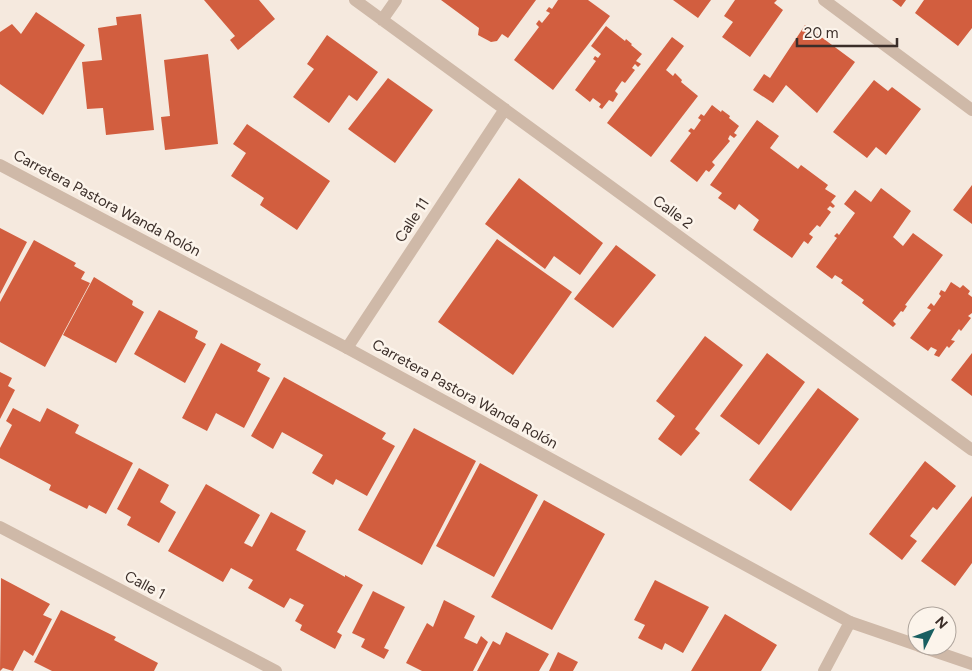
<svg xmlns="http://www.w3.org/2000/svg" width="972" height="671" viewBox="0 0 972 671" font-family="Figtree,sans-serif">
<rect width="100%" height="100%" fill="#f5e9de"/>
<!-- building -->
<path fill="#d25e3f" d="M 204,0 L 259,0 L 275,19 L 238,50 L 230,40 L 235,36 Z
M 441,0 L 536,0 L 508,38 L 502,34 L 497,41 L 491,42 L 478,35 L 479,28 Z
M 558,0 L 588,0 L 610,16 L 553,90 L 514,60 L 539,27 L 536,24 L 539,20 L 542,23 L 550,13 L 546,11 L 549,7 L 552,9 Z
M 673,0 L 711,0 L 698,18 Z
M 735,0 L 777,0 L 774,3 L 783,10 L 750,57 L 722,37 L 733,22 L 724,16 Z
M 892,0 L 906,0 L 901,7 Z
M 924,0 L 972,0 L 972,28 L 958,46 L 915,13 Z
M 36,12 L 85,45 L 43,115 L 0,84 L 0,32 L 12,24 L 21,34 Z
M 141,14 L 154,130 L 106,135 L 103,108 L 87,109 L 82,62 L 102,60 L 98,28 L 117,25 L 116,17 Z
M 805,25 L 855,62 L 817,113 L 786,85 L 773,103 L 753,90 L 764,74 L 770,78 Z
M 606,26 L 625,41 L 626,39 L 632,44 L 631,45 L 642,54 L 636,61 L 641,64 L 638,67 L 635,64 L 632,68 L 635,70 L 625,83 L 622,81 L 615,91 L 618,94 L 613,102 L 609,100 L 602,109 L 599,107 L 601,104 L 593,98 L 590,102 L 575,90 L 596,61 L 593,59 L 595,56 L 598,58 L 601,54 L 591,46 Z
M 327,35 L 378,72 L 357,101 L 349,95 L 329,123 L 293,97 L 314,69 L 307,64 Z
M 672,37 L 684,46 L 666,70 L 673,76 L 675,73 L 682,80 L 681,82 L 698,96 L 651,157 L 607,123 Z
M 208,54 L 218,144 L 165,150 L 161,117 L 170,116 L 164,60 Z
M 388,78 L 433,110 L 395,163 L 348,129 Z
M 874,80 L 888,91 L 892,87 L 921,109 L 886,155 L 876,147 L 867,158 L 833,132 Z
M 712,105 L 721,112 L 722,110 L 730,116 L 729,118 L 739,126 L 734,133 L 737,135 L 734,138 L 730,135 L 728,139 L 730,141 L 712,162 L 715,165 L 709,172 L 706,170 L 697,182 L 670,161 L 691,133 L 688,131 L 691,128 L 694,130 L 701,120 L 698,118 L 701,114 L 704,116 Z
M 757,120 L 779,136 L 770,148 L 798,169 L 801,165 L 828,185 L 825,189 L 836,196 L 831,202 L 835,206 L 833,208 L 830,206 L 827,209 L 831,212 L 820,227 L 817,225 L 809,234 L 813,237 L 808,244 L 804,241 L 792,258 L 753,230 L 759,220 L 739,204 L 735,210 L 718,198 L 722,193 L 710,185 Z
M 247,124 L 330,181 L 297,230 L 260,205 L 264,198 L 231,176 L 246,153 L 233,144 Z
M 519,178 L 603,243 L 580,275 L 554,256 L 545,269 L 485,224 Z
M 972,185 L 972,224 L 953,210 Z
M 881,188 L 911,211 L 893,237 L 903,246 L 913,233 L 943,255 L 905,305 L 907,306 L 903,312 L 901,311 L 893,321 L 896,324 L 893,327 L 862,303 L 864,300 L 841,283 L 843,280 L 835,275 L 832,279 L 816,267 L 837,238 L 834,236 L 837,233 L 839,235 L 855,213 L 844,204 L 855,190 L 871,202 Z
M 0,228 L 27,242 L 0,294 Z
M 497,239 L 572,292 L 513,375 L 438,322 Z
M 34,240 L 76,263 L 74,266 L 85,272 L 81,279 L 90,283 L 45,367 L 0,342 L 0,302 Z
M 616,245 L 656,275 L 613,328 L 574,299 Z
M 94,277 L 133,301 L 132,305 L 144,312 L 116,363 L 63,335 Z
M 951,282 L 960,288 L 963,285 L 970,291 L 968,294 L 972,297 L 972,313 L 968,316 L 971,318 L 961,331 L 959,329 L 951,340 L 955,341 L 949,348 L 947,346 L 939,357 L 934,355 L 937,350 L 931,347 L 928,351 L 910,338 L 931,310 L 927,308 L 931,303 L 934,306 L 941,296 L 939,294 L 941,290 L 945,292 Z
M 159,310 L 198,331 L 195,338 L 206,344 L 185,383 L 134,354 Z
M 705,336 L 743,365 L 695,429 L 700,433 L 681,456 L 658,439 L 675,416 L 656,401 Z
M 221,343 L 261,364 L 257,371 L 270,378 L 244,428 L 216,413 L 207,431 L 182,418 Z
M 767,353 L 805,382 L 759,445 L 720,416 Z
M 972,353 L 972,396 L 951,380 Z
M 0,372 L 12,378 L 8,386 L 15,390 L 0,419 Z
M 284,377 L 386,433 L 382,439 L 395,446 L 367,496 L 336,479 L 333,485 L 312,473 L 323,455 L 282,432 L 273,449 L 251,436 Z
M 818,388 L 859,419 L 791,511 L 749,480 Z
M 13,408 L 40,422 L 47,408 L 79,425 L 75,433 L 133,463 L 106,514 L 89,505 L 87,509 L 49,490 L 51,485 L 0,458 L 0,448 L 12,425 L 6,421 Z
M 414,428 L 476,461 L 422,565 L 358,530 Z
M 925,461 L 956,486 L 937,510 L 933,507 L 910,536 L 917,541 L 902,560 L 869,534 Z
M 480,463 L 538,495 L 494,577 L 436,546 Z
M 139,468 L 169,485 L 160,502 L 176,512 L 159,543 L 127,525 L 131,517 L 117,509 Z
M 206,484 L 260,515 L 244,543 L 252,547 L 271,512 L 306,531 L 296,550 L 345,577 L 345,575 L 363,585 L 337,632 L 342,635 L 335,649 L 300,630 L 302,625 L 295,621 L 304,605 L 290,598 L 284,608 L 248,588 L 253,580 L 231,568 L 223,582 L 168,551 Z
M 972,496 L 972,563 L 955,586 L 921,561 Z
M 544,500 L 605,534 L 552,630 L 491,597 Z
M 1,578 L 50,604 L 43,615 L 52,619 L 33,656 L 24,650 L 13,671 L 3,668 L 0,671 Z
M 655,580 L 709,607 L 683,653 L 665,643 L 662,650 L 638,638 L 645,625 L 634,620 Z
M 373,591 L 405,607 L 384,648 L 389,650 L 384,659 L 361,647 L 365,639 L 352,633 Z
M 444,600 L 475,616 L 464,638 L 477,644 L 481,636 L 488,642 L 473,671 L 422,671 L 406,663 L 427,623 L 433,627 Z
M 61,610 L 116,637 L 114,640 L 158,663 L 154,671 L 52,671 L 34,662 Z
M 725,614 L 777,645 L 761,671 L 691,671 Z
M 506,632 L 549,654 L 539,671 L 477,671 L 493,641 L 500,645 Z
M 558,652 L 578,662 L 573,671 L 549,671 Z"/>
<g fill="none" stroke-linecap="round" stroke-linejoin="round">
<!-- minor -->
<path stroke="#cfb9a8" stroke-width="12" d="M 355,0 L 972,450
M 824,0 L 972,110
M 382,20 L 396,0
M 347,348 L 505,109
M 0,527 L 276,671
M 824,671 L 850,622"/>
<!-- tertiary -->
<path stroke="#cfb9a8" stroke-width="12" d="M 0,165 L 347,348 L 850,622 L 917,645
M 919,646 L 972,664"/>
</g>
<g text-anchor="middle" stroke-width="5" stroke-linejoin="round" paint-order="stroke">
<!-- street labels -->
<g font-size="15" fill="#3b2e29" stroke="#fcf4eb">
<text transform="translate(107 203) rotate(28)" y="5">Carretera Pastora Wanda Rolón</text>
<text transform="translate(673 212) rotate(36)" y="5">Calle 2</text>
<text transform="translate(412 220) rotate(-57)" y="5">Calle 11</text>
<text transform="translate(465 394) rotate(29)" y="5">Carretera Pastora Wanda Rolón</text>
<text transform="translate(145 585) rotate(28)" y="5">Calle 1</text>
</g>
</g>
<!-- north arrow -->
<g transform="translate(932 631) rotate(48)"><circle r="24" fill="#fcf4eb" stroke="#afa59d"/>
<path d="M0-4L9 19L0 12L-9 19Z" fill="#195f61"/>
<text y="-8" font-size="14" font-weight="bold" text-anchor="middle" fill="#3b2e29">N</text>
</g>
<!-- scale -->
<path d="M797 38v8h100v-8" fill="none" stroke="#3b2e29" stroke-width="2.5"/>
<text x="804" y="38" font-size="15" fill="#3b2e29" stroke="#fcf4eb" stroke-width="4" paint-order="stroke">20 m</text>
</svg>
